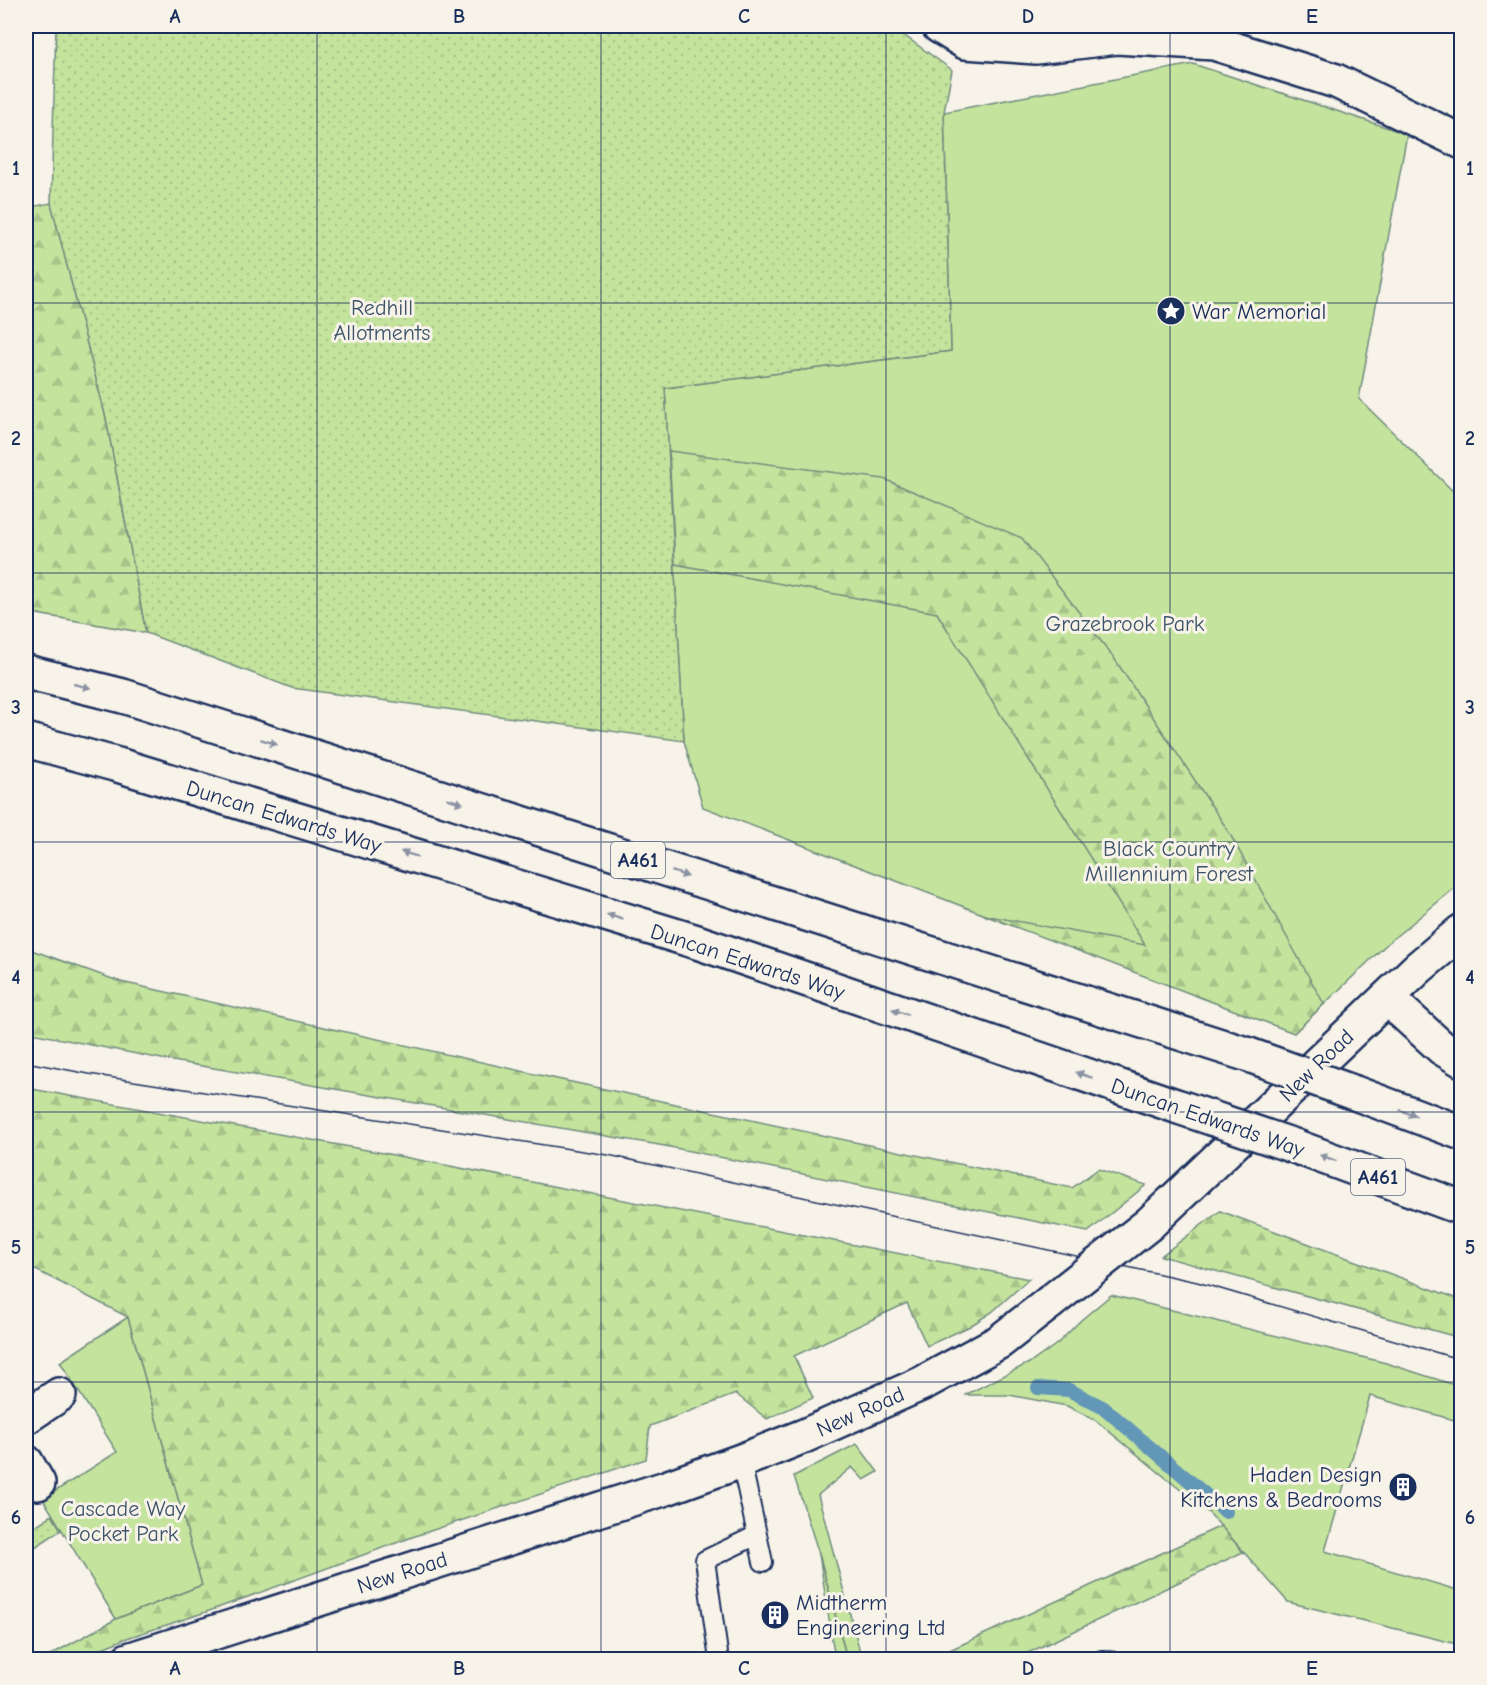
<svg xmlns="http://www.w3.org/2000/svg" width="1487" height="1685" viewBox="0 0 1487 1685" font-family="'Comic Neue',sans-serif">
<defs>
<pattern id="forest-firs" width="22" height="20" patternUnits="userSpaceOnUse" patternTransform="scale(1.5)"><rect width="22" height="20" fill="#c4e49d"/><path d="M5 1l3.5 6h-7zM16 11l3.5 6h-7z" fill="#a8c48a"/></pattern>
<pattern id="garden-dots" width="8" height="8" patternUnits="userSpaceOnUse" patternTransform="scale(1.5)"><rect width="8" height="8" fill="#c4e49d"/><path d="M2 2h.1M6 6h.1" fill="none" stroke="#a8c48a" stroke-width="1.8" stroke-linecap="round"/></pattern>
</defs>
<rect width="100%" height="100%" fill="#f7f3e8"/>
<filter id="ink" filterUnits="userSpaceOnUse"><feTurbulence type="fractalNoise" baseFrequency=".0167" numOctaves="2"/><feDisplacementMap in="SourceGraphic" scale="12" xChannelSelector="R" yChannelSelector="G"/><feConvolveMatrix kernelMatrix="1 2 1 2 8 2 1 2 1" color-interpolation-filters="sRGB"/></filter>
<g filter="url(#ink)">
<!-- green -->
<path fill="#c4e49d" stroke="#708a7e" stroke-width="1.5" d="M 1193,64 L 1407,134 L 1359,399 L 1461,499 L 1461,883 L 1389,942 L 1294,1033 L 703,807 L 684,741 L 665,388 L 951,351 L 944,112 Z
M 1111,1295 L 1386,1363 L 1461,1387 L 1461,1422 L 1370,1396 L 1325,1551 L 1461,1591 L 1461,1645 L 1288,1602 L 1210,1514 L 1095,1420 L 1067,1406 L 1009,1395 L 965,1395 L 1033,1361 L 1058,1343 L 1081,1320 Z
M 128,1317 L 202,1585 L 116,1619 L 43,1499 L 117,1452 L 60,1362 Z
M 857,1444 L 878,1472 L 864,1480 L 852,1467 L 818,1495 L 862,1659 L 847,1659 L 819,1554 L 794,1476 Z"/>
<!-- forest -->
<path fill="url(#forest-firs)" stroke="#708a7e" stroke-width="1.5" d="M 51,203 L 106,418 L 146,633 L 26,612 L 26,208 Z
M 669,451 L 884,479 L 1022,538 L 1114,658 L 1227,829 L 1324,1004 L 1294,1033 L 984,915 L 1145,945 L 937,613 L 675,564 Z
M 26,948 L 121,982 L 557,1079 L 1072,1188 L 1098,1169 L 1146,1185 L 1088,1232 L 665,1146 L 167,1060 L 26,1032 Z
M 26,1088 L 383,1153 L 1029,1279 L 992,1312 L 970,1326 L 927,1346 L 907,1303 L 794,1356 L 813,1398 L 767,1419 L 736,1394 L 650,1426 L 646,1459 L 418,1535 L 209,1611 L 127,1638 L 75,1659 L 43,1659 L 116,1619 L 202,1585 L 128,1317 L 26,1265 Z
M 1220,1211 L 1461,1300 L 1461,1338 L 1161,1256 Z
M 1221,1526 L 1243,1552 L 1015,1659 L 930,1659 Z
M 819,1554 L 847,1659 L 835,1659 Z"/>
<!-- garden -->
<path fill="url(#garden-dots)" stroke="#708a7e" stroke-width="1.5" d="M 56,26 L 891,26 L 952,70 L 944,112 L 951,351 L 665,388 L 684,741 L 292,688 L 146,633 L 106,418 L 51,203 Z
M 52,1515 L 61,1530 L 26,1553 L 26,1532 Z"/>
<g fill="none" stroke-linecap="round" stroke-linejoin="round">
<!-- stream -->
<path stroke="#6297b7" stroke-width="14" d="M 1038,1388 L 1069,1390 L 1104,1408 L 1226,1512"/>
<!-- lane casing -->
<g stroke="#1b2f5e" stroke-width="22">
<path id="lane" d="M 741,1461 L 763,1562
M 719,1660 L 705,1560 L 757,1535
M 1102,1660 L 1109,1660"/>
</g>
<!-- street casing -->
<g stroke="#1b2f5e" stroke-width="38">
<path id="street" d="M 939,26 L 965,42 L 1036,47 L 1117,37 L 1214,43 L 1336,81 L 1462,142
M 1387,998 L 1442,1048 L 1462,1060
M 26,1417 L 59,1395
M 26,1462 L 38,1483"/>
</g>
<!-- secondary casing -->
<g stroke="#1b2f5e" stroke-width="38">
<path id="secondary" d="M 1149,1224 L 1418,968 L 1462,931
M 128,1660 L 666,1488 L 741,1461 L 804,1436 L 923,1383 L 999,1342 L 1049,1303"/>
</g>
<!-- highway casing -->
<g stroke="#1b2f5e" stroke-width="38">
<path id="highway" d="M 26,672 L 123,696 L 1249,1055
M 26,740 L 118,765 L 697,942 L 1179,1107
M 1355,1093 L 1462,1133
M 1294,1146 L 1462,1208"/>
</g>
<!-- lane -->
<use href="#lane" stroke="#f7f3e8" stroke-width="18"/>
<!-- street -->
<use href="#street" stroke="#f7f3e8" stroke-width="33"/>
<!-- secondary -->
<use href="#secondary" stroke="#f7f3e8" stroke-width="33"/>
<!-- highway -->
<use href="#highway" stroke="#f7f3e8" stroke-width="33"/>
<!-- tram -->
<path stroke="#1b2f5e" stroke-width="1.5" d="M 26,1062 L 89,1074 L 608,1155 L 1197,1282 L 1462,1360"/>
<!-- secondary-bridge casing -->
<g stroke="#1b2f5e" stroke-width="38" stroke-linecap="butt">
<path id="secondary-bridge" d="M 1049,1303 L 1149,1224"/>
</g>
<!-- highway-bridge casing -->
<g stroke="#1b2f5e" stroke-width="38" stroke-linecap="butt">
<path id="highway-bridge" d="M 1249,1055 L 1355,1093
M 1179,1107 L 1294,1146"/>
</g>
<!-- secondary-bridge -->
<use href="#secondary-bridge" stroke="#f7f3e8" stroke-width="33"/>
<!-- highway-bridge -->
<use href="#highway-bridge" stroke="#f7f3e8" stroke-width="33"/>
</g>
<!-- one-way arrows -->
<defs><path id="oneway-solid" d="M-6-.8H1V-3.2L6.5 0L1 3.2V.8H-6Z" transform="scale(1.5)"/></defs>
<g fill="#8991a3">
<use href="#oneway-solid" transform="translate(82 686) rotate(13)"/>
<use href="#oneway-solid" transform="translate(269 742) rotate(18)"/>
<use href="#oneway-solid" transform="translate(455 801) rotate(18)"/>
<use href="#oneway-solid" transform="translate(409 854) rotate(-163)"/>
<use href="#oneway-solid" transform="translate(680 874) rotate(18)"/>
<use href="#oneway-solid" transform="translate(615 917) rotate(-163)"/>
<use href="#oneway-solid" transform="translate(900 1012) rotate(-161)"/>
<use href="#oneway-solid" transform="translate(1084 1075) rotate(-161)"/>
<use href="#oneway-solid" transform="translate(1408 1113) rotate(20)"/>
<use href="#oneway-solid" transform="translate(1328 1158) rotate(-160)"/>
</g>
</g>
<!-- grid -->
<path fill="none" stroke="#1b2f5e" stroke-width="1.5" stroke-opacity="0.55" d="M 317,26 L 317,1660M 601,26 L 601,1660M 886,26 L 886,1660M 1170,26 L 1170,1660M 26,303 L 1462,303M 26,573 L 1462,573M 26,842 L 1462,842M 26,1112 L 1462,1112M 26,1382 L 1462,1382"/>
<!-- icons -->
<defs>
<g id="sight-disc" transform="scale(1.5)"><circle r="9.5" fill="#1b2f5e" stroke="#f7f3e8"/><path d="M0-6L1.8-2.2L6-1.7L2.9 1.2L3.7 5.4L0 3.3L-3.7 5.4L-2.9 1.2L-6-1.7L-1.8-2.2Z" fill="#fff"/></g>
<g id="building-disc" transform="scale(1.5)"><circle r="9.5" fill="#1b2f5e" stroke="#f7f3e8"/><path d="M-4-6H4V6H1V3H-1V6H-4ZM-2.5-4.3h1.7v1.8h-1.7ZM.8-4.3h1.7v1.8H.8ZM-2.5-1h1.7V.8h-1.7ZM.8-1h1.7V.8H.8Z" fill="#fff"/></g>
</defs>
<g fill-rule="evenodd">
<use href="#sight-disc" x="1171" y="311"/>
<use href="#building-disc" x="1403" y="1487"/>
<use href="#building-disc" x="775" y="1615"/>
</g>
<g text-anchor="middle" stroke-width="6" stroke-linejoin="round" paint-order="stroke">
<!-- shield labels -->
<g fill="#f7f3e8" stroke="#5d6a87" stroke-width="1.5">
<rect x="611" y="842" width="54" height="36" rx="4.5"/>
<rect x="1351" y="1159" width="54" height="36" rx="4.5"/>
</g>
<g font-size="21" font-weight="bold" fill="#1b2f5e">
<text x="638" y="867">A461</text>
<text x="1378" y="1184">A461</text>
</g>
<!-- park labels -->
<g font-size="22" fill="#3d536b" stroke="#f7f3e8">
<text x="382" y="315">Redhill<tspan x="382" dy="25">Allotments</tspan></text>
<text x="1125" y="631">Grazebrook Park</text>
<text x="1169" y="856">Black Country<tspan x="1169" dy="25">Millennium Forest</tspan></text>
<text x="123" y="1516">Cascade Way<tspan x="123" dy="25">Pocket Park</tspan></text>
</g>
<!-- poi labels -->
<g font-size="22" fill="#1b2f5e" stroke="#f7f3e8" text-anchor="start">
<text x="1192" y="319">War Memorial</text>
<text x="1382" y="1482" text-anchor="end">Haden Design<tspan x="1382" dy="25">Kitchens &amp; Bedrooms</tspan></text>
<text x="796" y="1610">Midtherm<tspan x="796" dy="25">Engineering Ltd</tspan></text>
</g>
<!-- street labels -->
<g font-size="22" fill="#1b2f5e" stroke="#f7f3e8">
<text transform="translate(284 816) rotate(17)" y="8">Duncan Edwards Way</text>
<text transform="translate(748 961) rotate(18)" y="8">Duncan Edwards Way</text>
<text transform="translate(1316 1065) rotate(-44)" y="8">New Road</text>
<text transform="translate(1208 1117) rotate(19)" y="8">Duncan Edwards Way</text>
<text transform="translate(860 1411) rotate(-24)" y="8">New Road</text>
<text transform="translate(402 1572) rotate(-18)" y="8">New Road</text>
</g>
</g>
<!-- margin -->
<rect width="1487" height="1685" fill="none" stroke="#f7f3e8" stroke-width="66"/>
<rect x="33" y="33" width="1421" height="1619" fill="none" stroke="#1b2f5e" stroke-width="2"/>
<g font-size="20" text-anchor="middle" font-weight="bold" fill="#1b2f5e">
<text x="175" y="23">A</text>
<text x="459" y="23">B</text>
<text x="744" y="23">C</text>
<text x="1028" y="23">D</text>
<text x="1312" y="23">E</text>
<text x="16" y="175">1</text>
<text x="1470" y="175">1</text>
<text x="16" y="445">2</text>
<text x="1470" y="445">2</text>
<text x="16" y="714">3</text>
<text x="1470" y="714">3</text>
<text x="16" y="984">4</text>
<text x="1470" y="984">4</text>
<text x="16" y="1254">5</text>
<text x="1470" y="1254">5</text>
<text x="16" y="1524">6</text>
<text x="1470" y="1524">6</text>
<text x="175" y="1675">A</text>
<text x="459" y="1675">B</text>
<text x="744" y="1675">C</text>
<text x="1028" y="1675">D</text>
<text x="1312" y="1675">E</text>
</g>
</svg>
